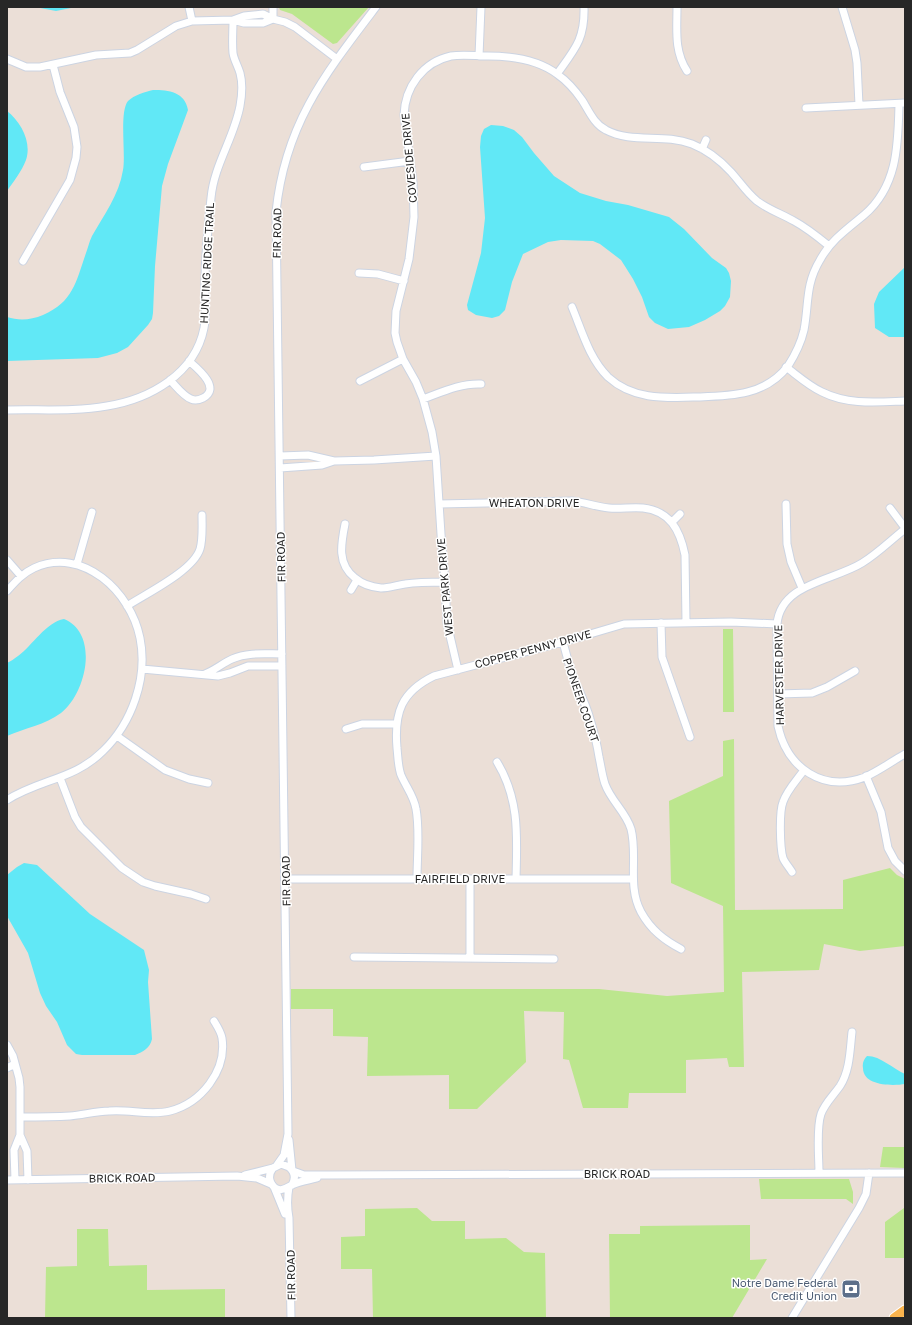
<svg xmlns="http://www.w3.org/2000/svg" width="912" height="1325" viewBox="0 0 912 1325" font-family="'Golos Text',sans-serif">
<rect width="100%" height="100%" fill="#ebdfd7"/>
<!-- green -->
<path fill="#bce68e" d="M 279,7 L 369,7 L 337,43 L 333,44 L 292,14 L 280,10 Z
M 723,629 L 733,629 L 734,712 L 723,712 Z
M 734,739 L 735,910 L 843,909 L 843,880 L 890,868 L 897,875 L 905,879 L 905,946 L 860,951 L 824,944 L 819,970 L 742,972 L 744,1067 L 729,1067 L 727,1058 L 686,1060 L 686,1093 L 629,1093 L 628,1108 L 583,1108 L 569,1060 L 563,1059 L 564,1012 L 524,1011 L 526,1062 L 477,1109 L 449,1109 L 449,1075 L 367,1076 L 368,1037 L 333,1036 L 333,1009 L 291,1009 L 291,989 L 599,989 L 667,996 L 724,992 L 723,906 L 671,883 L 669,801 L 723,776 L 723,741 Z
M 883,1147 L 905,1147 L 905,1168 L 880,1167 Z
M 759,1179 L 849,1179 L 853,1192 L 853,1204 L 846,1199 L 761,1199 Z
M 905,1179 L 905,1258 L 885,1258 L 885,1222 L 904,1208 Z
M 417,1208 L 432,1221 L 465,1221 L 465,1239 L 506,1238 L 524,1252 L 545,1253 L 546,1318 L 373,1318 L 372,1269 L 341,1269 L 341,1237 L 365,1236 L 365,1209 Z
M 750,1225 L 750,1260 L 767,1259 L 732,1318 L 610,1318 L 609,1234 L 640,1234 L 640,1226 Z
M 77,1229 L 108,1229 L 109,1266 L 147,1265 L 147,1290 L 225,1289 L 225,1318 L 45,1318 L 46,1267 L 77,1266 Z"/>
<!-- water -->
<path fill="#61e8f6" d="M 35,7 L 76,7 L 56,11 Z
M 153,90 C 169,90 185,92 188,110 L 168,164 L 162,186 L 155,266 L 153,313 L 152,319 L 148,325 L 128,347 L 117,353 L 98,358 L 7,361 L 7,317 C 19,321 31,320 43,315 C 73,302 76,282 86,253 C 88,248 89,242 92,236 C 104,215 119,195 123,170 C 126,155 119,112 128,101 C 134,95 145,92 153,90 Z
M 7,111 C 21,122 32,142 26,160 C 22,171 13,182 7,191 Z
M 491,125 L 503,126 L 514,130 L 522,137 L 534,153 L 554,176 L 580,193 L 606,201 L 628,205 L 669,217 L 684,229 L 712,258 L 726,268 L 729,273 L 731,281 L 730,297 L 725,306 L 720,311 L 705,320 L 689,327 L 668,329 L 655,323 L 649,317 L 642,297 L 633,279 L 621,260 L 600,244 L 593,241 L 561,240 L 548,242 L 523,254 L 512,282 L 505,310 L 499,316 L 492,318 L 476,315 L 468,310 L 467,305 L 481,253 L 485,218 L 480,147 L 481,136 L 484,129 Z
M 905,267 L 905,337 L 889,337 L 875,328 L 874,304 L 879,292 Z
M 64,619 C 100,634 86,694 61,713 C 45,725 25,728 7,736 L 7,663 C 11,661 14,659 18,656 C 32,646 46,622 64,619 Z
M 24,863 L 37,865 L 90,914 L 144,950 L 149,970 L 148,982 L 152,1039 C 150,1048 143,1052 135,1055 L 82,1055 L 76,1054 L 67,1045 L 57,1022 L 46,1006 L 40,993 L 28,953 L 7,916 L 7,875 L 17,867 Z
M 867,1056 C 881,1056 893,1069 905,1074 L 905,1084 C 892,1086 863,1086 863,1068 C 862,1063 864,1059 867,1056 Z"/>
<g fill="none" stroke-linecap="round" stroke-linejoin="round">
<!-- minor casing -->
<g stroke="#ccd4e2" stroke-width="9">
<path id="minor" d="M 189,7 L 192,21
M 273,7 L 273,19
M 677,7 C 677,30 674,51 687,71
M 842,7 L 855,50 L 857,63 L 859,105
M 233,20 L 244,16 L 263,14 L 273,19 L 285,22 L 295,27 L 337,59
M 479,56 L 481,7
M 7,59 L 26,67 L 40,67 L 96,55 L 130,53 L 137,50 L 176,26 L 192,21 L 233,20 L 244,23 L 263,23 L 273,19
M 557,74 C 575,49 585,39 584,7
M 806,108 L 905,103
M 702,149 L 706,140
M 364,167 L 410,161
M 23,261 L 70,180 L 76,158 L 77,147 L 74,127 L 60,92 L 53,65
M 359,273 L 378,274 L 404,281
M 572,307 C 582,331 589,358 608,377 C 633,400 665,398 697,397 C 730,396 765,396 788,366 C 795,355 801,343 804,330 C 809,304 805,285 820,260 C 831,240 847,229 864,215 C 898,186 898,144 899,104
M 786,367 C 798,376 809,386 822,392 C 848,405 877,402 905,401
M 170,380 C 176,386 183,396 191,399 C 195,401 199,400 203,398 C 222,388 197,368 189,361
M 360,381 L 403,359
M 423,399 C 442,392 461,383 481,384
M 7,410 C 40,409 74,412 107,406 C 150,399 195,374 204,328 C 207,313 204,298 205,283 C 205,255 208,226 211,198 C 214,165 234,138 240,106 C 242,95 243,84 240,73 C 238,66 234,60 233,53 C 232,42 233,31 233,20
M 280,456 L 308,455 L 334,461 L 374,460 L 436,456
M 280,468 L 322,465 L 334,461
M 439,504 L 572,501 C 585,502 596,507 609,508 C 620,509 632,507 643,508 C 670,511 680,530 685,555 L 686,622
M 786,504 L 787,544 L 791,562 L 802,588
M 890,508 L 905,528
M 672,522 L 680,514
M 345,524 C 341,544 337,564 355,578 C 362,584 371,587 381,588 C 389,588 397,585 405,584 C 418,582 432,582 445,582
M 905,529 C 891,540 877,554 862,563 C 833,581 781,583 777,624 L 778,726 C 787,768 823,793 865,777 C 879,771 892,761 905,754
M 7,560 L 21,576
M 77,564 L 92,512
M 351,590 L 357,580
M 7,591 C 15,582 23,573 34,568 C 83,546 131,592 140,638 C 148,678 132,723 103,751 C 74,780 40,779 7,800
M 127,606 C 147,593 193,571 200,549 C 203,539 202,526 202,515
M 661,623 L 662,657 L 690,737
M 563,642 C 566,653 569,665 573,677 C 579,691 586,704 590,719 C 594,732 597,744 599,757 C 601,766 602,775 605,784 C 611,801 626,812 631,829 C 638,856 627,886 641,912 C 651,930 664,940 681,949
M 142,669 L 218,676 L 230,673 L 248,666 L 282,666
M 458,670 L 447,623 L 445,582 L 441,534 L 436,456 L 432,432 L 423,399 L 416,382 L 403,359 L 397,342 L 395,333 L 396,311 L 409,259 L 414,217 L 413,182 L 404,115 C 405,87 423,62 451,56 C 463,54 476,56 488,56 C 512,56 537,59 557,74 C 567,81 575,90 582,100 C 589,111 594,124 606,130 C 632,144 663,133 692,144 C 707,150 720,160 731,172 C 740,182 747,193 757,201 C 769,210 782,214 794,221 C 807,228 818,237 829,246
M 205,674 C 215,670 223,663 232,659 C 248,652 265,654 282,654
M 778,694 L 812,693 L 827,687 L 855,671
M 346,729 L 362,724 L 396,724
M 117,736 L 165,770 L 189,779 L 208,783
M 497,762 C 520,800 517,837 516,879
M 866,776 L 881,812 L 888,848 L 895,861 L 905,871
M 60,778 L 75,817 L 81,827 L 122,868 L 143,882 L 155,886 L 191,894 L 206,899
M 792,872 C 789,867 785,863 783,858 C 780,848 779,812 783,802 C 787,790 797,780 804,770
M 286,879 L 633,879
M 417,879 C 417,857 420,830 416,809 C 414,796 406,787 401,775 C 398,767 398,757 397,748 C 394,713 401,692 434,676 L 563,642 L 624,624 L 731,622 L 777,624
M 354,957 L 554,959
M 470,958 L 470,879
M 7,1045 L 13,1056 L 19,1078 L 20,1087 L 20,1135 L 14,1150 L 15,1180
M 7,1068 L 15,1064
M 21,1117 C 37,1117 53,1117 70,1116 C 83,1115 96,1111 109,1111 C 129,1109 150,1116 170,1111 C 201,1103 227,1071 222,1038 C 221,1032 217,1026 214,1021
M 20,1135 L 27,1151 L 28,1180
M 289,1140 L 292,1170
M 277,1165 L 284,1155 L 288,1134 L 276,212 C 285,124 325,74 376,7
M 293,1171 L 304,1175 L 329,1175 L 905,1173
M 819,1173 C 819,1157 816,1129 821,1114 C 825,1103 833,1096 840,1086 C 850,1071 850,1049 852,1032
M 245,1175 L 273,1168
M 7,1180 L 237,1176 L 257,1178 L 271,1184
M 292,1185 C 296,1178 295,1172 289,1167 L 281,1164 L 273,1168 C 270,1172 268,1177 271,1183 C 277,1194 285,1189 292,1185 C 299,1181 310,1180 317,1178
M 274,1187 L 285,1214
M 289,1187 C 287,1198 287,1207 289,1218 L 291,1318
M 792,1318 L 859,1208 L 866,1194 L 869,1173"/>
</g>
<!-- major casing -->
<g stroke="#fff" stroke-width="11">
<path id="major" d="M 894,1318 L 905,1310"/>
</g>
<!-- minor -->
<use href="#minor" stroke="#fff" stroke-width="7"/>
<!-- major -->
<use href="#major" stroke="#f9b34d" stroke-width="9"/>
</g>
<!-- icons -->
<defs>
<g id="bank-square" transform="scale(1)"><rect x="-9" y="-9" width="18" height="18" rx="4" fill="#5c6f8a" stroke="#fff"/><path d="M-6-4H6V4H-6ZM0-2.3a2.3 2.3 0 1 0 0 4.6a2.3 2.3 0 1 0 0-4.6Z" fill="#fff"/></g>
</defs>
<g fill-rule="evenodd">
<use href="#bank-square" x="851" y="1289"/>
</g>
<g text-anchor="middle" stroke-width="3" stroke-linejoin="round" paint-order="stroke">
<!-- street labels -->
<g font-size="11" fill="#272727" stroke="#fff">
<text transform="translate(409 158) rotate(-95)" y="4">COVESIDE DRIVE</text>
<text transform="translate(277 233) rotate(-89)" y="4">FIR ROAD</text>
<text transform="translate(207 263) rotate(-87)" y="4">HUNTING RIDGE TRAIL</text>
<text x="534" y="507">WHEATON DRIVE</text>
<text transform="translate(281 557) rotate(-91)" y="4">FIR ROAD</text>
<text transform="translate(445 587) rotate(-95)" y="4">WEST PARK DRIVE</text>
<text transform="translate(533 649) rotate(-15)" y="4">COPPER PENNY DRIVE</text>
<text transform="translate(779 675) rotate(-91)" y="4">HARVESTER DRIVE</text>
<text transform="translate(581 700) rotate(71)" y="4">PIONEER COURT</text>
<text x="460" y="883">FAIRFIELD DRIVE</text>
<text transform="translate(286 881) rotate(-91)" y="4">FIR ROAD</text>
<text x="617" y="1178">BRICK ROAD</text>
<text transform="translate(122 1178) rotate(-1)" y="4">BRICK ROAD</text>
<text transform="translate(291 1275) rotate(-91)" y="4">FIR ROAD</text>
</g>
<!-- service labels -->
<g font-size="11" fill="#4e5e75" stroke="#fff" text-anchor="end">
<text x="837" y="1287">Notre Dame Federal<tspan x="837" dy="13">Credit Union</tspan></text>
</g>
</g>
<!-- border -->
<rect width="912" height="1325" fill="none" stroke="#272727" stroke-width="16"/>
</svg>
